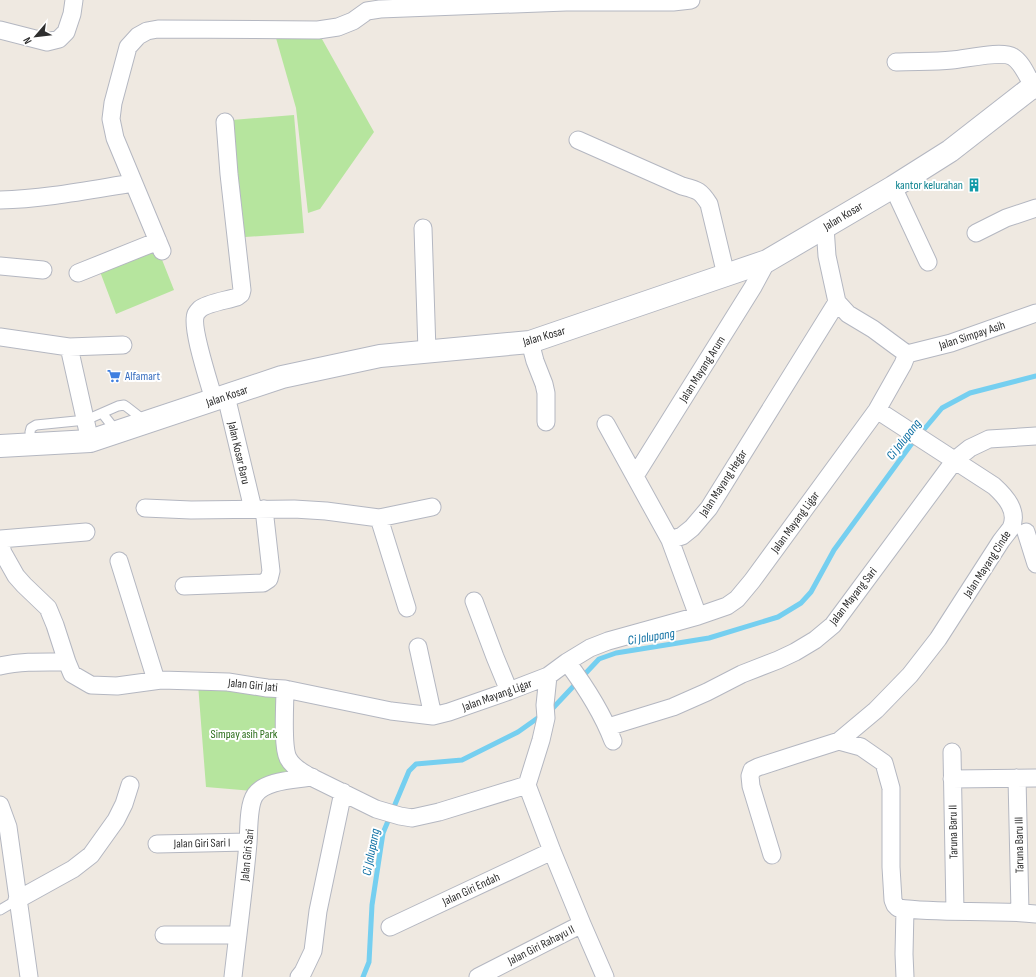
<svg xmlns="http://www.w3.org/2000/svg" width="1036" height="977" viewBox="0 0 1036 977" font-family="'Sofia Sans Condensed',sans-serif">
<rect width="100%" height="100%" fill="#efe9e1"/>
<!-- green -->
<path fill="#b6e59e" d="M 313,23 L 374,132 L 320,209 L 308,213 L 296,108 L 276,38 Z
M 294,115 L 304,233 L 245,237 L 232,120 Z
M 157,247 L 174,290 L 116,314 L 99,269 Z
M 198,684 L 285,690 L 288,749 L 312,777 L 253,791 L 206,787 Z"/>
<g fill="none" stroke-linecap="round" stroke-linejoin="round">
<!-- stream -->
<path stroke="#75cff0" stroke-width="5" d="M 548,711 L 553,708 L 599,659 L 616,653 L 709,638 L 778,617 L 801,603 L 811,592 L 834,550 L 910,446 L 942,408 L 970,393 L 1036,376
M 363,977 L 369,962 L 372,905 L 383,833 L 409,771 L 416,764 L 462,760 L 518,732 L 542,715"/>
<!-- lane casing -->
<g stroke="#b4b7c1" stroke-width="11">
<path id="lane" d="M 102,413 L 117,432
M 31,445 L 30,432 L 31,428 L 36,425 L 86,420 L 118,406 L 124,405 L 127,407 L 145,421
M 0,910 L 17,900"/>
</g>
<!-- street casing -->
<g stroke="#b4b7c1" stroke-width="19">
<path id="street" d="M 0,30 L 47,42 L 59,39 L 66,32 L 72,14 L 74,0
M 896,62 C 915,61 934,62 952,60 C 966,59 1002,50 1013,57 C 1024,64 1028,80 1036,90
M 578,140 L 682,186 C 697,190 700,190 709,204 L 726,275
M 893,187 L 928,262
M 0,200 C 44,199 89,190 133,183
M 825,227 L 827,256 L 837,302 L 848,314 L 873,329 L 896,346 L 907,354
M 423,228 L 427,351
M 976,233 L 1006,218 L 1036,208
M 162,251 L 115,138 L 111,119 L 113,103 L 128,47 L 138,36 L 147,31 L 158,29 L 318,30 L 338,27 L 353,21 L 367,11 L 380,9 L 566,2 L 673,2 L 691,0
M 0,266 L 43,270
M 78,273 L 158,241
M 0,337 L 69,347 L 90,441
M 530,342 L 535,361 L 544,384 L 546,393 L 546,422
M 69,347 L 123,345
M 907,354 L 951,343 L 1036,313
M 226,396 L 253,509
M 214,400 C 210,385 190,326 196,314 C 196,313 199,310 200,309 C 207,303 228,300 237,297 L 241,294 L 242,290 L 229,174 L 225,122
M 606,424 L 670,540 L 682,536 L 692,528 L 709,508 L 837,302
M 635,476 L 753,287 L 767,261
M 145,508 L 191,510 L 294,509 L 326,511 L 379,518 L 432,507
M 379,518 L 407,608
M 1026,532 L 1036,564
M 0,539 L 86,532
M 670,540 L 698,616 L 727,606 L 737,599 L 752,581 L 877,410 L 903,364 L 907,354
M 0,543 L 3,553 L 16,576 L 24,585 L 48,608 L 55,625 L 67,662 L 72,674 L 91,685 L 117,686 L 161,680 L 228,682 L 267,688 L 285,689 L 391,711 L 433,716 L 449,712 L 509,691 L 548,676 L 567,662 L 590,648 L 608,641 L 698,616
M 119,561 L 156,680
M 184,586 L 263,583 L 269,579 L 271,571 L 264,509
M 474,601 L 495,657 L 509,691
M 418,647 L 433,716
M 567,662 C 585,686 602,712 613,741
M 0,666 C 22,661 44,662 67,662
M 548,676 L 545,705 L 546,718 L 541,740 L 527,785 L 552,851 L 582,924 L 605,977
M 285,689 C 285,704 282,746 288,758 C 292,766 300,771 307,775 L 376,809 L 400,816 L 412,818 L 439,812 L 527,785
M 608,727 L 673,707 L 707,692 L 742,674 L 778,660 L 795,652 L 815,640 L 833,625 L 955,460 L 970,448 L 989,439 L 1036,436
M 839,741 L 876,710 L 910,675 L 938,639 L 1001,541 C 1004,537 1008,532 1011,528 C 1019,511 1005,496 994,486 L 877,410
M 952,752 L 955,911
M 1017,778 L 1020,912
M 952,779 L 1036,778
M 0,805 L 8,827 L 29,977
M 157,844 L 248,842
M 772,855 L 751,786 L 750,776 L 752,770 L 758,767 L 795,755 L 839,741 L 861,747 L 884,763 L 891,788 L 891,867 L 893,900 L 895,905 L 898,908 C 943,914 990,909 1036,914
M 17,900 L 73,869 L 91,855 L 116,820 L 124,804 L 130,785
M 390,927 L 552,851
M 164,935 L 238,935
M 233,977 C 238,932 244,888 248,843 C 249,831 248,805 255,795 C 265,780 295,780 312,777
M 299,977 L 303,972 L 313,951 L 318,911 L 343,792
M 478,977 L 582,924
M 905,977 L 904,954 L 905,909"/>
</g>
<!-- secondary casing -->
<g stroke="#b4b7c1" stroke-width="24">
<path id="secondary" d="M 0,446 L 90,441 L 282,377 L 380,356 L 530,342 L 726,275 L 767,261 L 893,187 L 950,151 L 1036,84"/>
</g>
<!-- lane -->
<use href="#lane" stroke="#fff" stroke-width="9"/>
<!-- street -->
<use href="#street" stroke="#fff" stroke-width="17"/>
<!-- secondary -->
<use href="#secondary" stroke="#fff" stroke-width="22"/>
</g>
<!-- icons -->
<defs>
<g id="building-bare" transform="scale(1.08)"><path d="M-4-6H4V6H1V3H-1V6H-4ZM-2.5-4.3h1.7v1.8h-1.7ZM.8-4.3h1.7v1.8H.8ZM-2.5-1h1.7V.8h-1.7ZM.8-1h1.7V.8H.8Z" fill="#0f9aa8" stroke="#fff" stroke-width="2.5" paint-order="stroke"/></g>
<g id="supermarket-bare" transform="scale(1.08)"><path d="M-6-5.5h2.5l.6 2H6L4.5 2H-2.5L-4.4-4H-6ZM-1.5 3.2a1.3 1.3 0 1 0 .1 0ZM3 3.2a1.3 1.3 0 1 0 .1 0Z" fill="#3f7fe0" stroke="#fff" stroke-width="2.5" paint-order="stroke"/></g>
</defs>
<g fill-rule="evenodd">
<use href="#building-bare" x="974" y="185"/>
<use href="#supermarket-bare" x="114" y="376"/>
</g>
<g text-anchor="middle" stroke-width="4" stroke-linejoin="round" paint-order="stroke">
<!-- culture labels -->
<g font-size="12" fill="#0d838f" stroke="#fff" text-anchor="end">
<text x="963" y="189">kantor kelurahan</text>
</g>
<!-- street labels -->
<g font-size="12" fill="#2e2e2e" stroke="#fff">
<text transform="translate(843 216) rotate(-31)" y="4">Jalan Kosar</text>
<text transform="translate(972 335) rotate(-18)" y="4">Jalan Simpay Asih</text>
<text transform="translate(544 336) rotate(-16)" y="4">Jalan Kosar</text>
<text transform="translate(702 369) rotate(-58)" y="4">Jalan Mayang Arum</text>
<text transform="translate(227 396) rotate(-19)" y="4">Jalan Kosar</text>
<text transform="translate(239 453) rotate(77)" y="4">Jalan Kosar Baru</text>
<text transform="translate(723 483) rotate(-57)" y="4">Jalan Mayang Hegar</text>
<text transform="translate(795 522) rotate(-54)" y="4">Jalan Mayang Ligar</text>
<text transform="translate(987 564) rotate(-57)" y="4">Jalan Mayang Cinde</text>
<text transform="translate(853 596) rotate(-52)" y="4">Jalan Mayang Sari</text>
<text transform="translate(253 685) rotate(6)" y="4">Jalan Giri Jati</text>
<text transform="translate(497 695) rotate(-20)" y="4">Jalan Mayang Ligar</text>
<text transform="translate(953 832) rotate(-91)" y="4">Taruna Baru II</text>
<text transform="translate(202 843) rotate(-1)" y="4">Jalan Giri Sari I</text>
<text transform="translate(1019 845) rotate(-91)" y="4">Taruna Baru III</text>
<text transform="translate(247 855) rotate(-84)" y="4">Jalan Giri Sari</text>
<text transform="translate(471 889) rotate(-25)" y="4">Jalan Giri Endah</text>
<text transform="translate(541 945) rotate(-27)" y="4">Jalan Giri Rahayu II</text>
</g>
<!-- shop labels -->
<g font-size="12" fill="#366cbe" stroke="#fff" text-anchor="start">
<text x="125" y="380">Alfamart</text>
</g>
<!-- park labels -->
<g font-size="12" fill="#2c6e1b" stroke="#fff">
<text x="244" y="738">Simpay asih Park</text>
</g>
<!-- water labels -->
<g font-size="13" font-style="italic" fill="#0d6fa3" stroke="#fff">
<text transform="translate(903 439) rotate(-52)" y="5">Ci Jalupang</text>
<text transform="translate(651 636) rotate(-9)" y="5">Ci Jalupang</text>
<text transform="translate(370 852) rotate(-79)" y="5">Ci Jalupang</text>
</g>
</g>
<!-- north arrow -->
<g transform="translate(36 36) rotate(242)" stroke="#ffffff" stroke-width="3" paint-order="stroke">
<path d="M0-3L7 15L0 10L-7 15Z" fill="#2e2e2e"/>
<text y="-6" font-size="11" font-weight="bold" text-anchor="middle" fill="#2e2e2e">N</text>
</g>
</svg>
